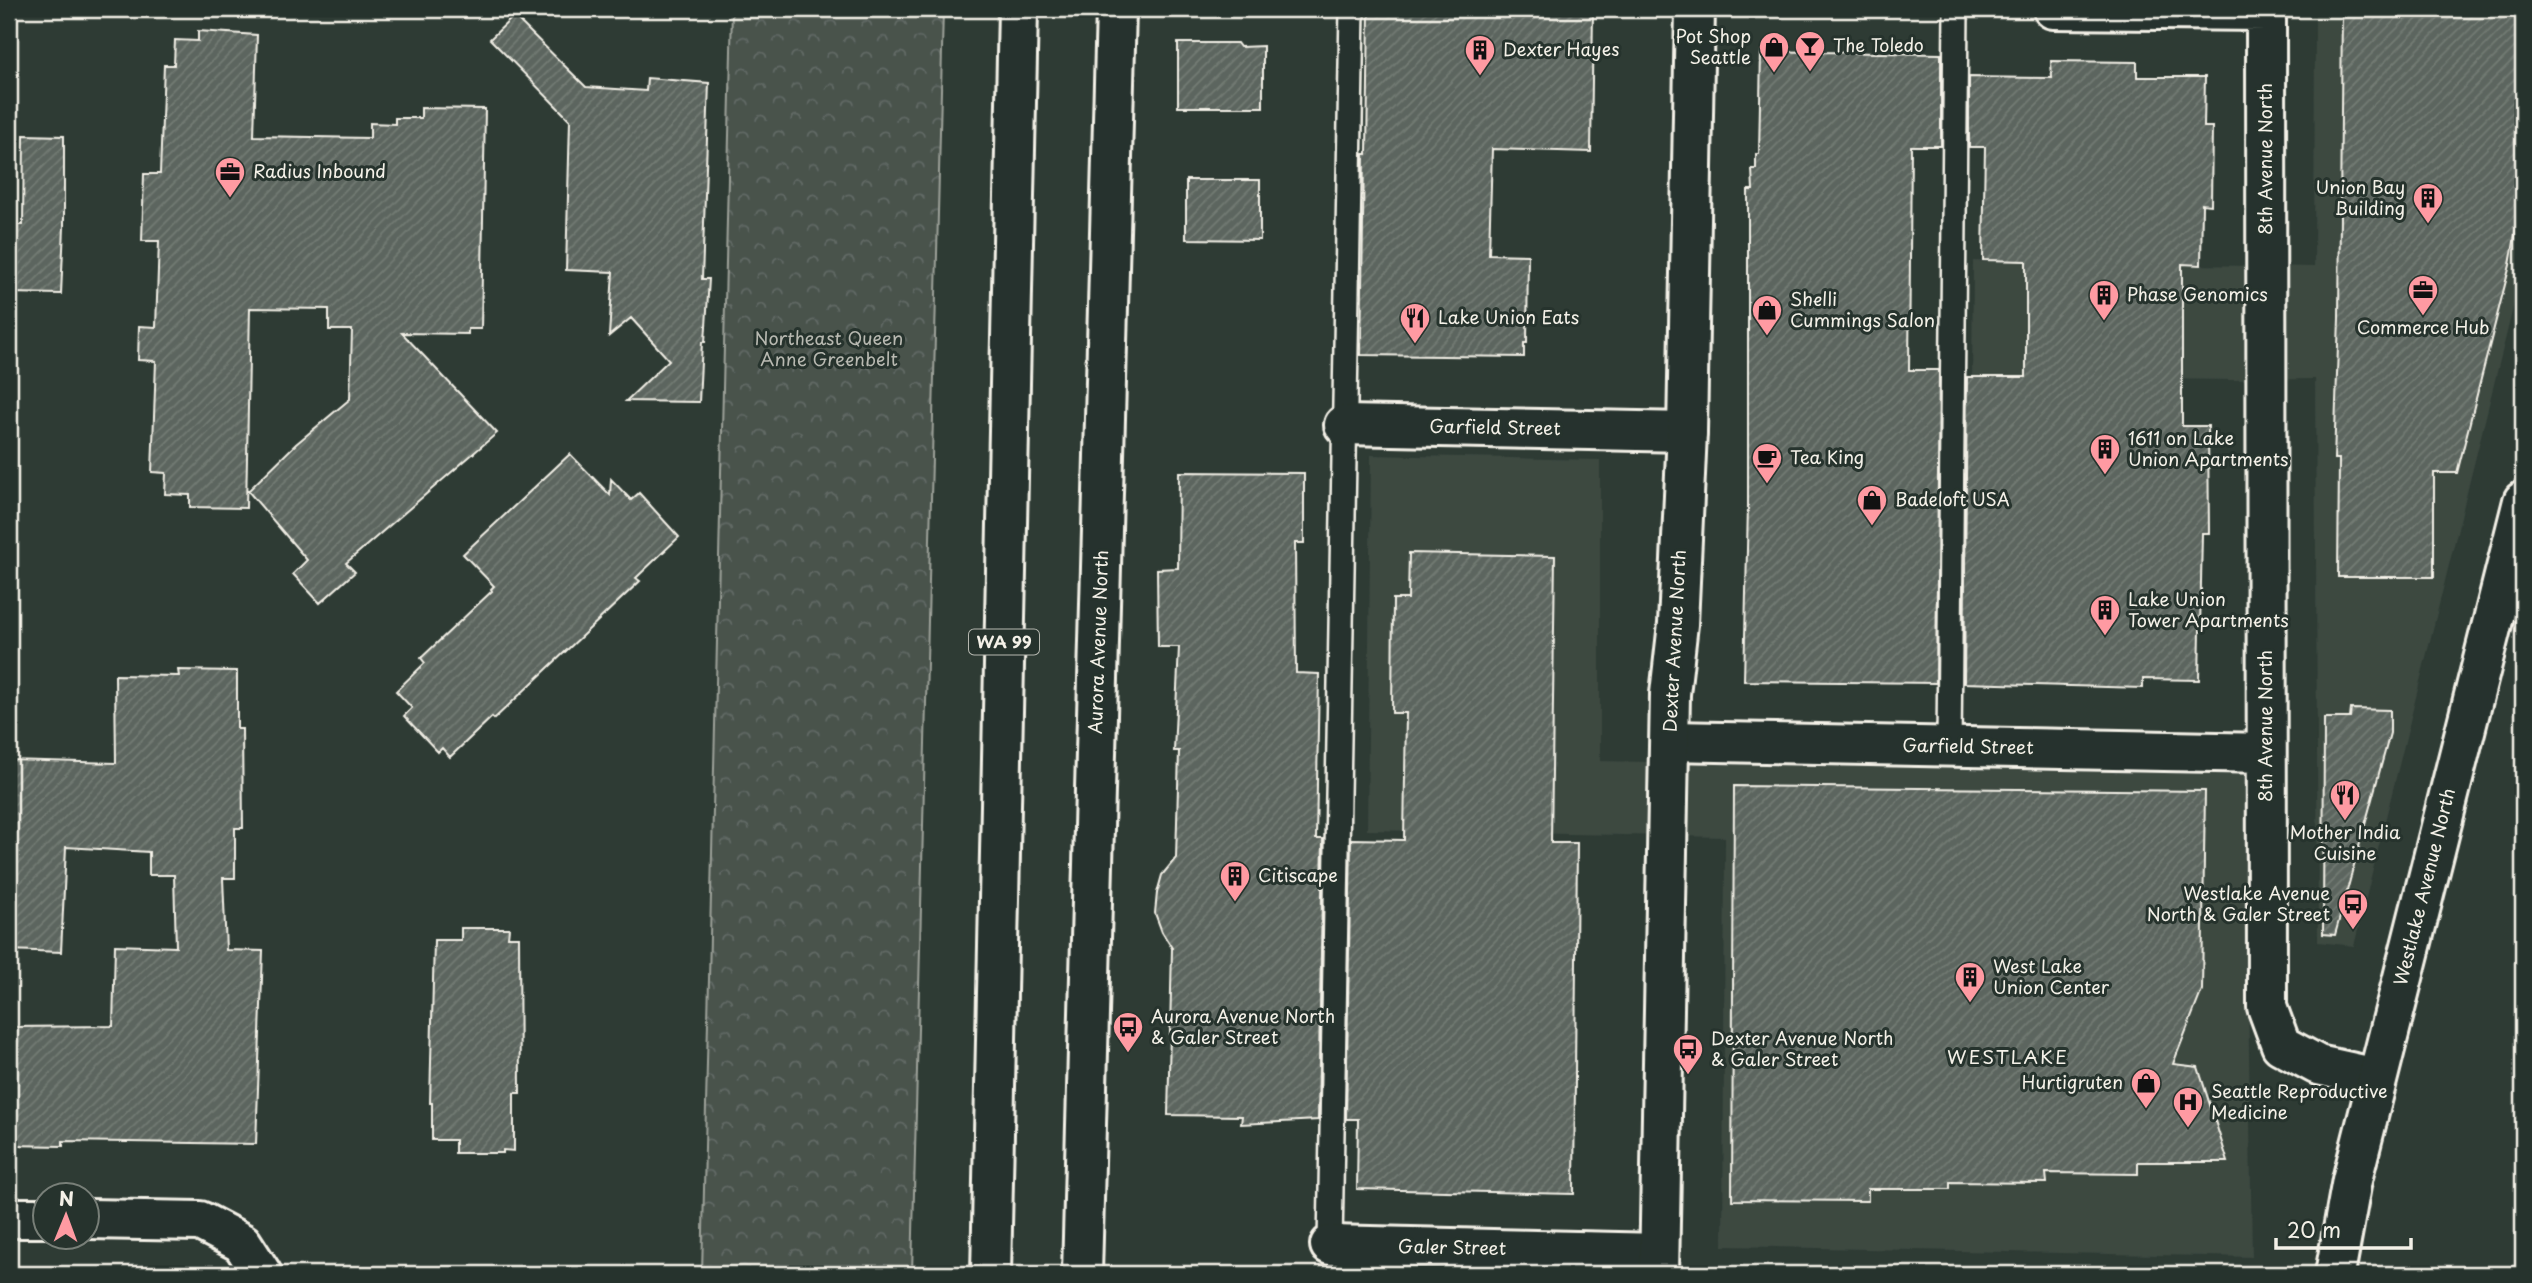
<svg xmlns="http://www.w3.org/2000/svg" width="2532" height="1283" viewBox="0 0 2532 1283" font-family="'Playpen Sans',sans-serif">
<defs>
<pattern id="forest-crowns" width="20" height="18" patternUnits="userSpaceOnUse" patternTransform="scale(1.75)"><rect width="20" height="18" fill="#48524c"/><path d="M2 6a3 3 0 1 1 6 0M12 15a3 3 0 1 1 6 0" fill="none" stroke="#636b66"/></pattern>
<pattern id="building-hatch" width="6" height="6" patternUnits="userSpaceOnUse" patternTransform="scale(1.75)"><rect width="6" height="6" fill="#5c655e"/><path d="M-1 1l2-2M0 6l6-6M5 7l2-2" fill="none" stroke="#747c75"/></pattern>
</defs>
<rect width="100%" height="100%" fill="#2e3b34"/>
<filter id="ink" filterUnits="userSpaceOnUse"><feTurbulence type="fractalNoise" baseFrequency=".0143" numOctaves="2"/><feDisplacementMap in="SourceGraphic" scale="14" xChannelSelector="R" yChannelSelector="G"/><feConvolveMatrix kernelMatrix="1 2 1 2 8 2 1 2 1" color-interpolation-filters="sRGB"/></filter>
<g filter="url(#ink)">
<!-- built -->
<path fill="#3c4841" d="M 2315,9 L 2523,9 L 2523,268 L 2354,946 L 2318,942 L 2315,379 L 2233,380 L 1972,377 L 1973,261 L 2314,267 Z
M 1371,455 L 1600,460 L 1600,761 L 2245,774 L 2252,1257 L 1723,1246 L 1725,837 L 1367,830 Z"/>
<!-- forest -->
<path fill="url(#forest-crowns)" stroke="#9ea29a" stroke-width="2" d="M 732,9 L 943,9 L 912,1274 L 702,1274 Z"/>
<!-- building -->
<path fill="url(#building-hatch)" stroke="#f4f1e8" stroke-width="2" d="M 1369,9 L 1593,9 L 1591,152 L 1492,149 L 1489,254 L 1528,255 L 1527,343 L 1524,343 L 1524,357 L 1361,355 L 1364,154 L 1367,154 Z
M 2342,9 L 2523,9 L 2523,190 L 2510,265 L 2457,473 L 2434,473 L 2434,577 L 2338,577 L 2339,459 L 2334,459 L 2339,318 Z
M 514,16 L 586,87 L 646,91 L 647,78 L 709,83 L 702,279 L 709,279 L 705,342 L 702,342 L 699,402 L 626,401 L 669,360 L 631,318 L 609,336 L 613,272 L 566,270 L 570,120 L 490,39 Z
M 198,31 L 257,35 L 254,136 L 370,138 L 370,123 L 395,124 L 395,118 L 421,118 L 421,108 L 485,109 L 481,329 L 468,329 L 468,334 L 402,333 L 497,433 L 346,563 L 355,572 L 320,603 L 293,574 L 307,560 L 248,491 L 296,444 L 350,399 L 352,330 L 329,330 L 329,309 L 250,308 L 246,508 L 190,507 L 190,495 L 165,494 L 166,473 L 152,472 L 156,361 L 138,360 L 139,326 L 156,327 L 159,241 L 142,241 L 144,174 L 160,174 L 164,65 L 174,65 L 175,40 L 198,41 Z
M 1178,43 L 1237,43 L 1240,47 L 1263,46 L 1263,107 L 1178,107 Z
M 1761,51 L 1941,54 L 1941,146 L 1911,146 L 1909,370 L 1939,370 L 1936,683 L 1744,681 L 1748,505 L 1748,190 L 1753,190 L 1752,169 L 1756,169 L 1756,154 L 1759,154 Z
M 2051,61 L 2137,62 L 2137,77 L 2205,77 L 2204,127 L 2212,127 L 2211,205 L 2202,204 L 2201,265 L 2182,264 L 2182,426 L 2208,426 L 2209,533 L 2202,533 L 2199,680 L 2143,679 L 2143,688 L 1964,683 L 1967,377 L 2026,377 L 2026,261 L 1983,260 L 1985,147 L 1969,147 L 1969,77 L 2052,78 Z
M 24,135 L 64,136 L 64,227 L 61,294 L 9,293 L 9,225 L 23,225 Z
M 1186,180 L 1260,180 L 1260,240 L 1186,239 Z
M 570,454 L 610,495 L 611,479 L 631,500 L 639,493 L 679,537 L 636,578 L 640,581 L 494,719 L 492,717 L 450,757 L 442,748 L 438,752 L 404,716 L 412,708 L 396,691 L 425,663 L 421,658 L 492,591 L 491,589 L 494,586 L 463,554 Z
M 1179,472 L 1304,473 L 1304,543 L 1295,543 L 1296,673 L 1319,674 L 1316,839 L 1323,839 L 1318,1120 L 1241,1124 L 1242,1116 L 1168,1115 L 1172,948 L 1162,932 L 1155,913 L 1157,893 L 1162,875 L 1176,858 L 1179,751 L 1174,751 L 1179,647 L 1158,647 L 1157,569 L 1178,568 Z
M 1409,553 L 1555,556 L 1551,843 L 1577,843 L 1574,1194 L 1357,1189 L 1358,1119 L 1346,1119 L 1351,839 L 1404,840 L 1406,713 L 1392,713 L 1393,599 L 1408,599 Z
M 178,670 L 237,671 L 237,729 L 242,729 L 243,828 L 235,828 L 235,878 L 223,878 L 226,950 L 263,951 L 256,1144 L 63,1141 L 63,1146 L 9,1145 L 9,1027 L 113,1026 L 115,945 L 176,947 L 174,875 L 149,875 L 149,852 L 66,847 L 61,952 L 9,950 L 9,760 L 116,763 L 115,675 L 179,676 Z
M 2351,709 L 2390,710 L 2390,733 L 2335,935 L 2323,934 L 2324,718 L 2350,718 Z
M 1734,786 L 2205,791 L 2202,990 L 2173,1064 L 2198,1067 L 2228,1162 L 2138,1162 L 2138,1174 L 2046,1173 L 2047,1183 L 1950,1182 L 1950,1189 L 1868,1189 L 1868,1201 L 1732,1200 Z
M 461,928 L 509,928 L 508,937 L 519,937 L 520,1093 L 514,1093 L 514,1151 L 503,1150 L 503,1153 L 455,1153 L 455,1140 L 432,1140 L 432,1103 L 430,1103 L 434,940 L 461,940 Z"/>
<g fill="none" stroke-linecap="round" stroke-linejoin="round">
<!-- service casing -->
<g stroke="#f4f1e8" stroke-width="28">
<path id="service" d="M 1949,747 L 1956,9
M 1330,1245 L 1352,9"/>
</g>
<!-- minor casing -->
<g stroke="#f4f1e8" stroke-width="44">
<path id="minor" d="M 2053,9 L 2266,11
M 2266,9 L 2267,1007 L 2281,1045 L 2318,1065 L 2377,1078
M 1344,425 L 1687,432
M 1670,741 L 2266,753
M 9,1218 L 46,1218
M 88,1219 L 200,1221 L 242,1243 L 262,1274
M 1330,1245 L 1659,1253"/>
</g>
<!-- secondary casing -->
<g stroke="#f4f1e8" stroke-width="44">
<path id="secondary" d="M 1659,1274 L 1670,694 L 1678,624 L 1687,432 L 1695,9
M 2335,1274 L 2352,1180 L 2523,501"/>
</g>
<!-- trunk casing -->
<g stroke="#f4f1e8" stroke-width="44">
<path id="trunk" d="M 991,1274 L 1018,9
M 1082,1274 L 1116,9"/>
</g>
<!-- service -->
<use href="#service" stroke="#26332d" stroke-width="23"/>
<!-- minor -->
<use href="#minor" stroke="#26332d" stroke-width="38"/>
<!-- secondary -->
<use href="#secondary" stroke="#26332d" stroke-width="38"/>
<!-- trunk -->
<use href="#trunk" stroke="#26332d" stroke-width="38"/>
</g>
</g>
<!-- icons -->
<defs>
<g id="bar-pin" transform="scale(1.575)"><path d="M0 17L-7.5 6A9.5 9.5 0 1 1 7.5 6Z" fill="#ff9aa2" stroke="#26332d"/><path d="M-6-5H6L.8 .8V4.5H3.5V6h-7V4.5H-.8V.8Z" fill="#111"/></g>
<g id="shop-pin" transform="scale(1.575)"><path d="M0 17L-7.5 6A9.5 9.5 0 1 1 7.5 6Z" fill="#ff9aa2" stroke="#26332d"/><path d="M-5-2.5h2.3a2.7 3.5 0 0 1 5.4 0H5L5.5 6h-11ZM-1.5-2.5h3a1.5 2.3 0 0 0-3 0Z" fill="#111"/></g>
<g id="building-pin" transform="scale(1.575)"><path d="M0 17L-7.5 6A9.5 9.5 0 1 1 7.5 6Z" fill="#ff9aa2" stroke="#26332d"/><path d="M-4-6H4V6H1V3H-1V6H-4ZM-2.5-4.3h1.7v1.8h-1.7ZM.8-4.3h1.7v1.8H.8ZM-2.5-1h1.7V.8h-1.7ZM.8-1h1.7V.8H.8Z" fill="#111"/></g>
<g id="office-pin" transform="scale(1.575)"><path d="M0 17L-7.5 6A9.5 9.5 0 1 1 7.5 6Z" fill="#ff9aa2" stroke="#26332d"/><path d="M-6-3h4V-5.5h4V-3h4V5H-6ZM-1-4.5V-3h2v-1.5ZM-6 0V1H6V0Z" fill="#111"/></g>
<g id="restaurant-pin" transform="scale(1.575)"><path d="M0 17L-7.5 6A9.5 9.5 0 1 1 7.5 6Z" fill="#ff9aa2" stroke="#26332d"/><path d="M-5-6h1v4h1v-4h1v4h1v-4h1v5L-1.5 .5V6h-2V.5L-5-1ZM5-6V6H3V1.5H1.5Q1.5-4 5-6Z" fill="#111"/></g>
<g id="cafe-pin" transform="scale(1.575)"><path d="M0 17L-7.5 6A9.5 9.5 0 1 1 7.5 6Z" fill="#ff9aa2" stroke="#26332d"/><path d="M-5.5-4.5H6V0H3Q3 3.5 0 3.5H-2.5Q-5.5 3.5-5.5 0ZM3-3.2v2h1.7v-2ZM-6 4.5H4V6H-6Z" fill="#111"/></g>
<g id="bus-pin" transform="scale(1.575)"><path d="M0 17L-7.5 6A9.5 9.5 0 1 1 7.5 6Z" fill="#ff9aa2" stroke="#26332d"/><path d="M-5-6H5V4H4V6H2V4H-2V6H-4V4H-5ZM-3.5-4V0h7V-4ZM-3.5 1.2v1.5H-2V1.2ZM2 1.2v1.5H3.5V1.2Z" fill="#111"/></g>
<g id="hospital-pin" transform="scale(1.575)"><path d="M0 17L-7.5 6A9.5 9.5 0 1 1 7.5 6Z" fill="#ff9aa2" stroke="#26332d"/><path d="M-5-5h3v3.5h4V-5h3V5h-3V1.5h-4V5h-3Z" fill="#111"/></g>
</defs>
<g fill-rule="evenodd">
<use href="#bar-pin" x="1810" y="46"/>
<use href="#shop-pin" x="1774" y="47"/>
<use href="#building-pin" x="1480" y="50"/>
<use href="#office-pin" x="230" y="172"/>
<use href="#building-pin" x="2428" y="198"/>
<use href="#office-pin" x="2423" y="290"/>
<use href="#building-pin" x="2104" y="295"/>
<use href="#shop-pin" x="1767" y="310"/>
<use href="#restaurant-pin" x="1415" y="318"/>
<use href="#building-pin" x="2105" y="449"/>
<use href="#cafe-pin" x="1767" y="458"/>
<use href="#shop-pin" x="1872" y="500"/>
<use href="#building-pin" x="2105" y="610"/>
<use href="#restaurant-pin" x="2345" y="795"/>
<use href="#building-pin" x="1235" y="876"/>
<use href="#bus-pin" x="2353" y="904"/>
<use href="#building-pin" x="1970" y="977"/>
<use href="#bus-pin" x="1128" y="1027"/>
<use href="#bus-pin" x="1688" y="1049"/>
<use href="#shop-pin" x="2146" y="1083"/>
<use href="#hospital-pin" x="2188" y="1102"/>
</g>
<g text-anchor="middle" stroke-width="6" stroke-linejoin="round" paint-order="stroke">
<!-- shield labels -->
<rect fill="#26332d" stroke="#b6b8b0" stroke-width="2" x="969" y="629.5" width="70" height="25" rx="5"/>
<g font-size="16" font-weight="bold" fill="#f4f1e8">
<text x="1004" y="648">WA 99</text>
</g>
<!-- poi labels -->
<g font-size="18" fill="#f4f1e8" stroke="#26332d" text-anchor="start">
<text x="1751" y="43" text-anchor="end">Pot Shop<tspan x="1751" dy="21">Seattle</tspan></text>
<text x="1833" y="52">The Toledo</text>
<text x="1503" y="56">Dexter Hayes</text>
<text x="253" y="178">Radius Inbound</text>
<text x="2405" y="194" text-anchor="end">Union Bay<tspan x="2405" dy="21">Building</tspan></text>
<text x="2127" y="301">Phase Genomics</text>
<text x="1790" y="306">Shelli<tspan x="1790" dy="21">Cummings Salon</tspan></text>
<text x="1438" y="324">Lake Union Eats</text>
<text x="2423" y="334" text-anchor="middle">Commerce Hub</text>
<text x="2128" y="445">1611 on Lake<tspan x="2128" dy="21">Union Apartments</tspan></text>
<text x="1790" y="464">Tea King</text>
<text x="1895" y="506">Badeloft USA</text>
<text x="2128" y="606">Lake Union<tspan x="2128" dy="21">Tower Apartments</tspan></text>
<text x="2345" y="839" text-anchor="middle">Mother India<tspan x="2345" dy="21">Cuisine</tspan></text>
<text x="1258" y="882">Citiscape</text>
<text x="2330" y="900" text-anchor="end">Westlake Avenue<tspan x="2330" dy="21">North &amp; Galer Street</tspan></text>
<text x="1993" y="973">West Lake<tspan x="1993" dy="21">Union Center</tspan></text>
<text x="1151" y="1023">Aurora Avenue North<tspan x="1151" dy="21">&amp; Galer Street</tspan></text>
<text x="1711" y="1045">Dexter Avenue North<tspan x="1711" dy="21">&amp; Galer Street</tspan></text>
<text x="2123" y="1089" text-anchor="end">Hurtigruten</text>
<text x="2211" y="1098">Seattle Reproductive<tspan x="2211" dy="21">Medicine</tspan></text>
</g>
<!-- street labels -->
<g font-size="18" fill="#f4f1e8" stroke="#26332d">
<text transform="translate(2266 159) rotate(-90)" y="6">8th Avenue North</text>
<text transform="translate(1495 428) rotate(1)" y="6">Garfield Street</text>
<text transform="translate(1675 641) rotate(-87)" y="6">Dexter Avenue North</text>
<text transform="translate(1099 642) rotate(-88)" y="6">Aurora Avenue North</text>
<text transform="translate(2266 726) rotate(-90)" y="6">8th Avenue North</text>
<text transform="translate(1968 747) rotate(1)" y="6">Garfield Street</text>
<text transform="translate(2425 887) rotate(-76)" y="6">Westlake Avenue North</text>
<text transform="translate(1452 1248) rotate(1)" y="6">Galer Street</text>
</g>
<!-- park labels -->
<g font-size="18" fill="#b8b9b1" stroke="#26332d">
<text x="829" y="345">Northeast Queen<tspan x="829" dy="21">Anne Greenbelt</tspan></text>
</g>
<!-- neighbourhood labels -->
<g font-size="19" letter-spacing="2" fill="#f4f1e8" stroke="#26332d">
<text x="2008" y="1064">WESTLAKE</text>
</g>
</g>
<!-- margin -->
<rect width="2532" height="1283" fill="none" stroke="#26332d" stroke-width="35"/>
<rect x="18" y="18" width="2497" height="1248" fill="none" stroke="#f4f1e8" stroke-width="2.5" filter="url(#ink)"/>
<!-- north arrow -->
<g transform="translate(66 1216) rotate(1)"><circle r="33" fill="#26332d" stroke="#787f78" stroke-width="2"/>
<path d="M0-5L12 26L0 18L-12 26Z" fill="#ff9aa2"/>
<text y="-10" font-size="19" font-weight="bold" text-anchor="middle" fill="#f4f1e8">N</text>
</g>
<!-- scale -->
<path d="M2276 1238v10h135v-10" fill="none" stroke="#f4f1e8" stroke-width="3.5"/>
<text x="2287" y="1238" font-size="21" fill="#f4f1e8" stroke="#26332d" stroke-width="5" paint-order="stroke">20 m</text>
</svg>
